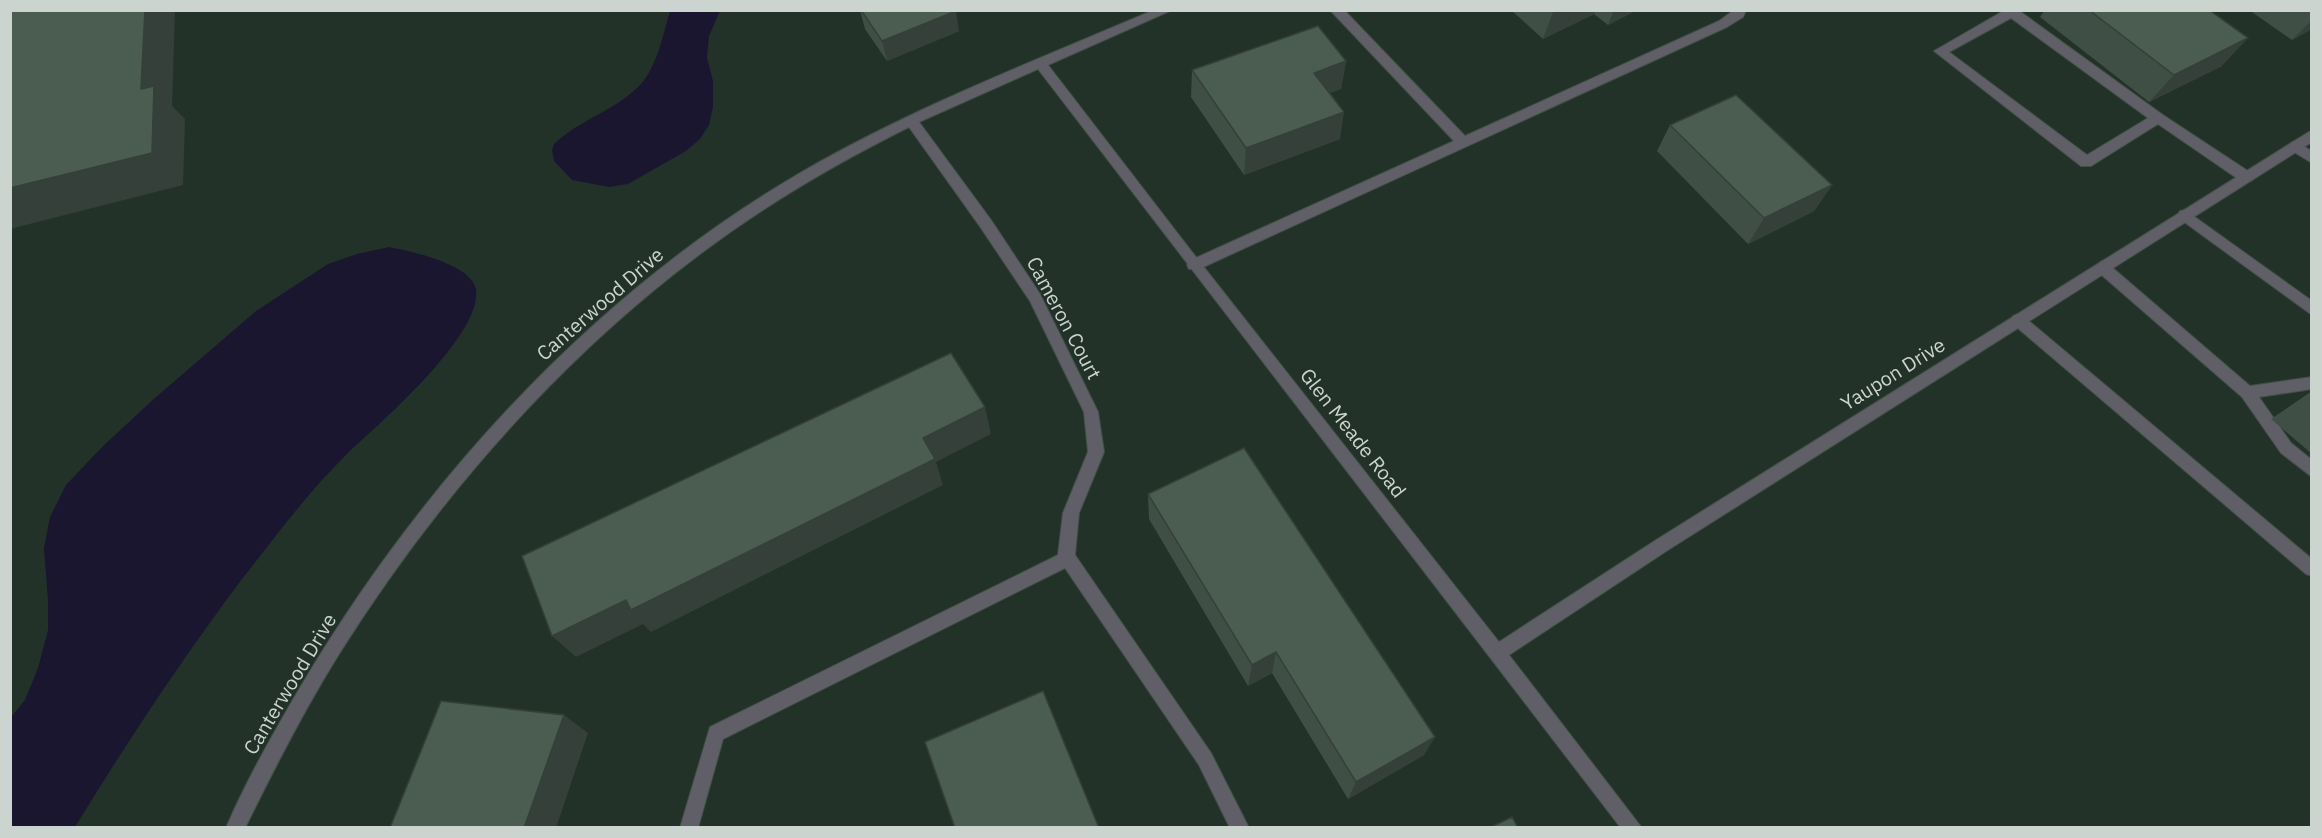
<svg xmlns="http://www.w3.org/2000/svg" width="2322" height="838" viewBox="0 0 2322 838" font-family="'IBM Plex Sans',sans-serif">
<rect width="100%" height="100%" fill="#233229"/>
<!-- water -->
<path fill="#1a162f" d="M 670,11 L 720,11 L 709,36 L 707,58 L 713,81 L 713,107 L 709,125 L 700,139 L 686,151 L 628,184 L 609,187 L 572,180 L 554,161 L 552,150 L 554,144 C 579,120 614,111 638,87 C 657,69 663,34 670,11 Z
M 389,247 C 410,251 471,264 476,289 C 483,335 379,424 347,454 C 308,492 276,536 242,579 C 182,659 127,742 75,827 L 11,827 L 11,717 L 25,700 L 38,668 L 48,630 L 48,601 L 44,548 L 50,517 L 66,485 L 102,447 L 156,397 L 256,311 L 328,264 L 357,254 Z"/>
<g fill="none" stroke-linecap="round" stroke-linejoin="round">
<!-- lane casing -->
<g stroke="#414f47" stroke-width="2">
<path id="lane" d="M 1330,10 L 1344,10 L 1465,136 L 1719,21 L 1734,10 L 1746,10 L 1743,17 L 1727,27 L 1199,269 L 1189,269 L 1187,265 L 1189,261 L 1454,141 Z
M 2005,10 L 2018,10 L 2163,115 L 2251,173 L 2253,177 L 2251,181 L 2241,181 L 2158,124 L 2091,166 L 2081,166 L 1934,51 ZM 2011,18 L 2148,118 L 2087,155 L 1949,52 Z
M 2294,141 L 2312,151 L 2312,163 L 2289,149 L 2287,146 Z
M 2185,210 L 2312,301 L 2312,315 L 2180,219 L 2178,215 L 2180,211 Z
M 2102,261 L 2107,263 L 2250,386 L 2312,377 L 2312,389 L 2259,397 L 2291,443 L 2312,460 L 2312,477 L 2281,453 L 2242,397 L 2097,271 L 2095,267 Z
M 2018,314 L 2023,316 L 2312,559 L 2312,576 L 2306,574 L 2013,324 L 2011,320 L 2013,316 Z"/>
</g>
<!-- street casing -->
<g stroke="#414f47" stroke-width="2">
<path id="street" d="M 1154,10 L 1172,10 L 1048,65 L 1192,252 L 1499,642 L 1656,540 L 2312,130 L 2312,142 L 1668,550 L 1509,655 L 1642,828 L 1621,828 L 1038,69 L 919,122 L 991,220 L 1040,294 L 1098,412 L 1104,452 L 1079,513 L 1075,555 L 1211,753 L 1249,828 L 1230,828 L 1199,765 L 1065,568 L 723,739 L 698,828 L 680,828 L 710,727 L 1058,555 L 1063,513 L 1088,452 L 1084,412 L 1030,301 L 981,228 L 909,127 C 859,152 810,179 763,210 C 591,322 448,481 339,654 C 304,710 274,769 245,828 L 226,828 C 247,779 274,732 301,686 C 423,481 592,295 800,173 C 912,108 1034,61 1154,10 Z"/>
</g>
<!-- lane -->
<use href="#lane" fill="#605f67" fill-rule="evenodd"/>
<!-- street -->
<use href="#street" fill="#605f67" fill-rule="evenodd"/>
</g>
<!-- wall -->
<path fill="#404f46" d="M 860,10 L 861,10 L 959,31 L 887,61 L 865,29 Z
M 1511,10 L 1637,10 L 1608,25 L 1594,14 L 1543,39 Z
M 2045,10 L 2209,10 L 2222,66 L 2149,102 L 2040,17 Z
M 2249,10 L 2312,10 L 2312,29 L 2292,40 Z
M 1346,61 L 1341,89 L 1330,93 L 1340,139 L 1244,175 L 1191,97 L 1192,70 Z
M 1670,125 L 1832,185 L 1814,211 L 1748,244 L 1657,151 Z
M 2312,391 L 2312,454 L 2271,419 Z
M 1148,494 L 1424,755 L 1348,799 L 1272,673 L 1248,686 L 1149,519 Z"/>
<!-- shaded-wall -->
<path fill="#344039" d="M 145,10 L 175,10 L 172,106 L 185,119 L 183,185 L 10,229 L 10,188 L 141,89 Z
M 1555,10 L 1596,10 L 1594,14 L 1543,39 L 1553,12 Z
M 1614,10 L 1637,10 L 1608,25 Z
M 956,11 L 959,31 L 887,61 L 882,41 Z
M 2312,20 L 2312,29 L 2292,40 Z
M 2248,38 L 2222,66 L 2149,102 L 2174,75 Z
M 1346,61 L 1341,89 L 1310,100 L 1314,73 Z
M 1344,112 L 1340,139 L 1244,175 L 1246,148 Z
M 1832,185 L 1814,211 L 1748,244 L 1764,218 Z
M 985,407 L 991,434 L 936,462 L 943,485 L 651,632 L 643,624 L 576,657 L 552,636 L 923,438 Z
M 1276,652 L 1272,673 L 1248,686 L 1252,665 Z
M 564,715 L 588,733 L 556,828 L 524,828 Z
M 1435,737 L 1424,755 L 1348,799 L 1356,782 Z"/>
<!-- building -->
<path fill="#4b5c51" stroke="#344039" stroke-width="1.5" d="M 10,10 L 145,10 L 141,89 L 154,86 L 152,153 L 10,188 Z
M 861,10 L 955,10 L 956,11 L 882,41 Z
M 2089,10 L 2209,10 L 2248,38 L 2174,75 Z
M 1318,26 L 1346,61 L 1314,73 L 1344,112 L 1246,148 L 1192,70 Z
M 1736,95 L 1832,185 L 1764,218 L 1670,125 Z
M 951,353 L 985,407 L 923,438 L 935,459 L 631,610 L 626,600 L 552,636 L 522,556 Z
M 1244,448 L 1435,737 L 1356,782 L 1276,652 L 1252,665 L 1148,494 Z
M 1043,691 L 1099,828 L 955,828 L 925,742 Z
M 441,701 L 564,715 L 524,828 L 390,828 Z
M 1512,817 L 1518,828 L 1489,828 Z"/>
<g text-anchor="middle" stroke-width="4.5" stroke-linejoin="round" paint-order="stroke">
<!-- street labels -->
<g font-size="20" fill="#cbd4ce" stroke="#233229">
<text transform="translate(600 304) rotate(-41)" y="7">Canterwood Drive</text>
<text transform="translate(1064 318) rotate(62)" y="7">Cameron Court</text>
<text transform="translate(1893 374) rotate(-32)" y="7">Yaupon Drive</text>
<text transform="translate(1353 433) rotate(52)" y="7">Glen Meade Road</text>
<text transform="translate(290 684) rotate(-59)" y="7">Canterwood Drive</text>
</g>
</g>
<!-- border -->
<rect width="2322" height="838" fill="none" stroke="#cbd4ce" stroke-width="24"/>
</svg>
